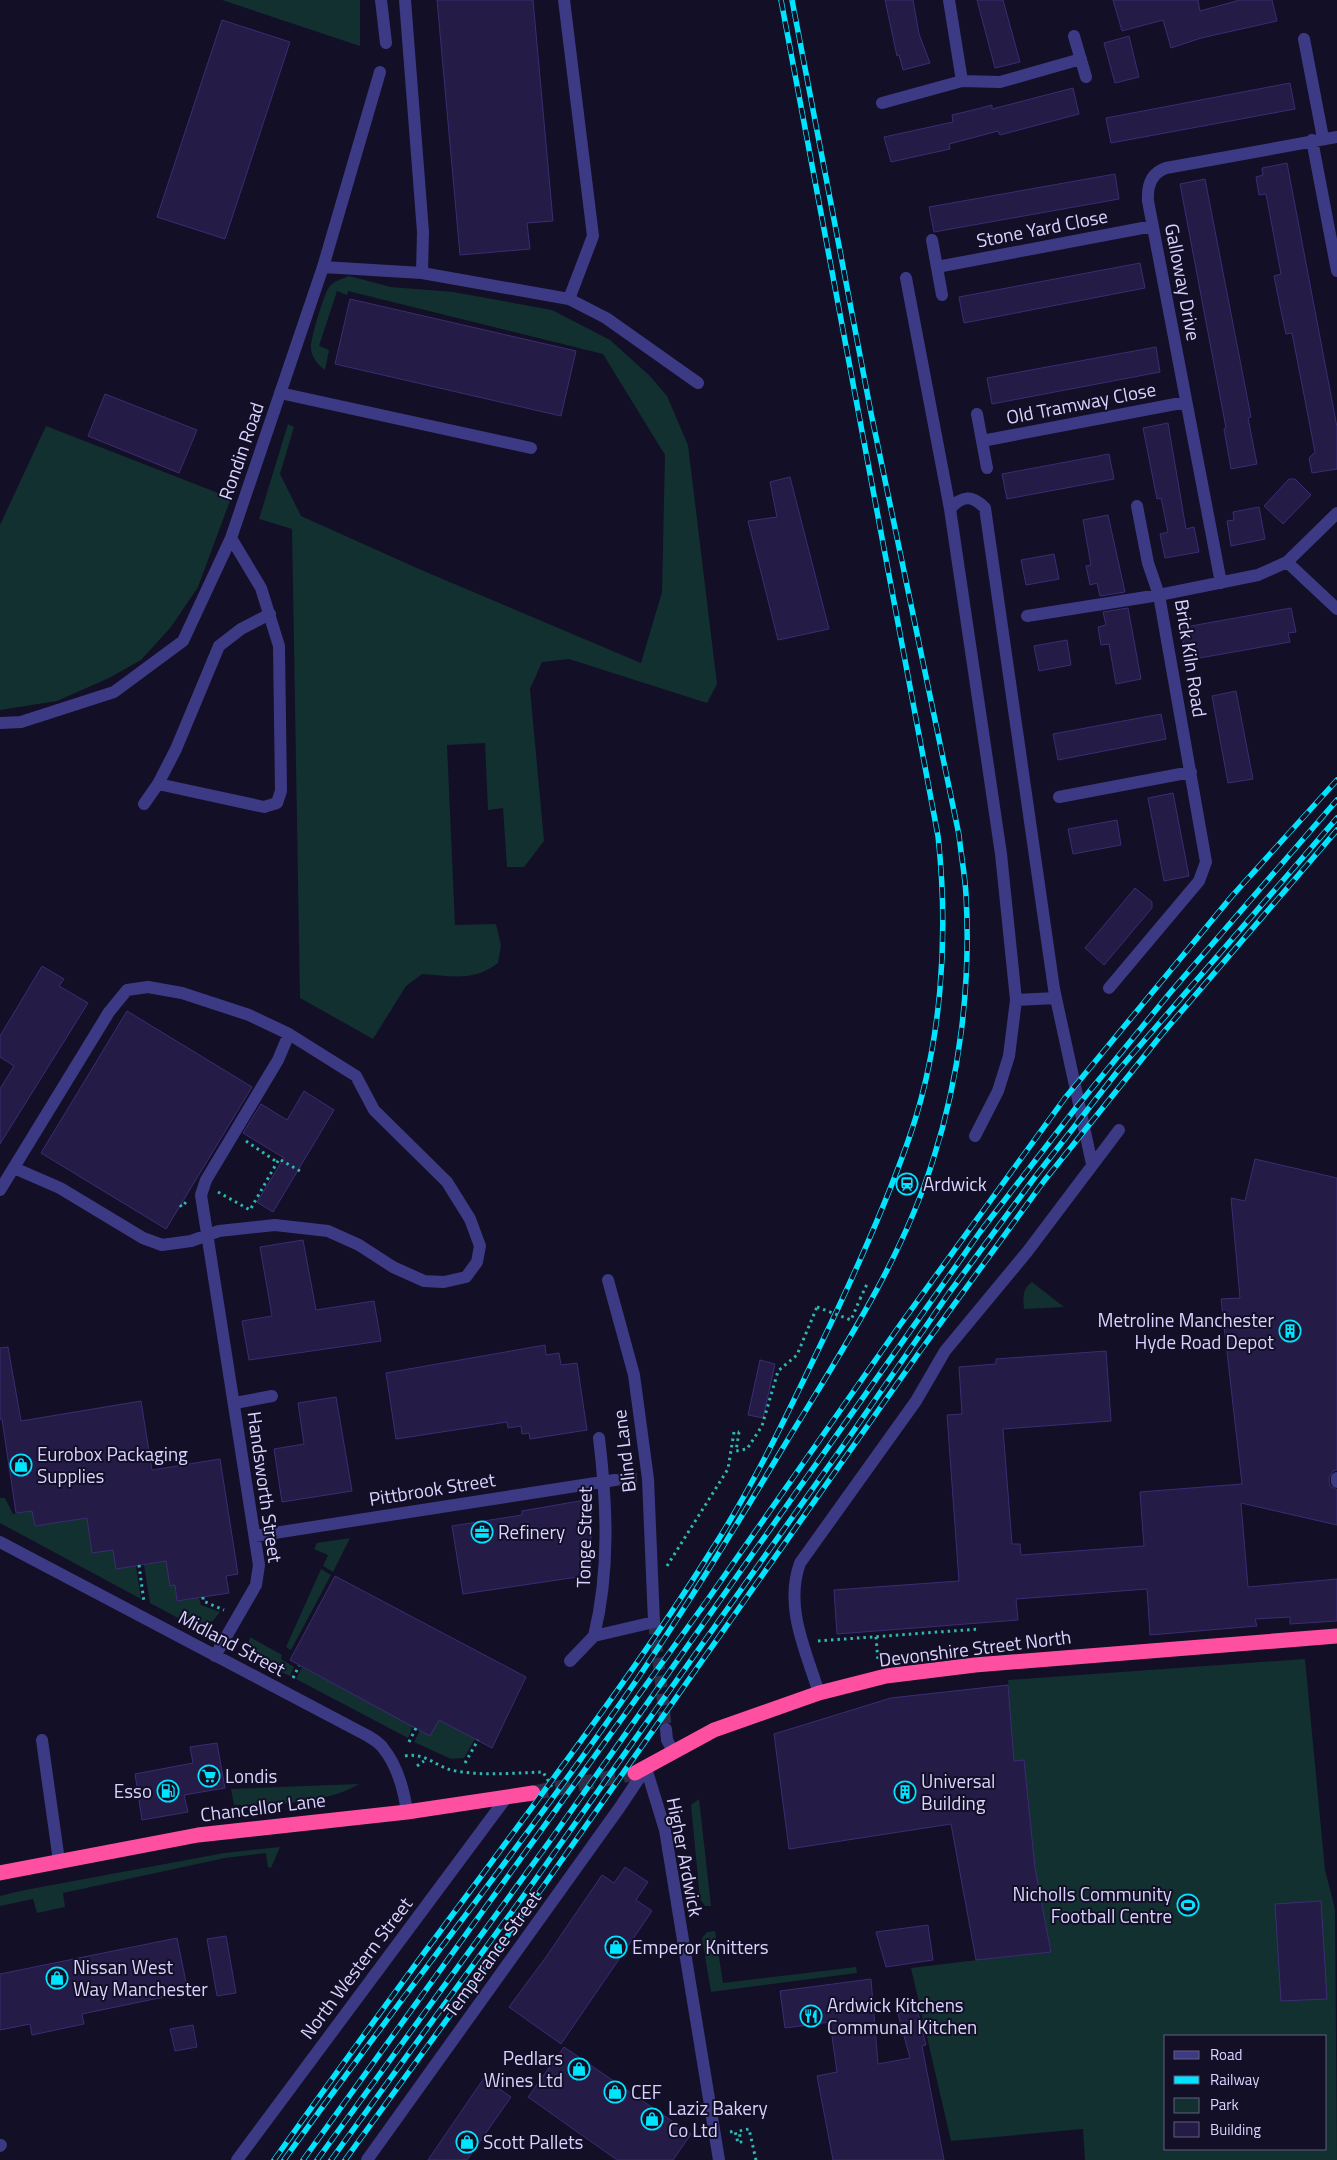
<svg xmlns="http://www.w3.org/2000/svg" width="1337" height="2160" viewBox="0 0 1337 2160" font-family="'Titillium Web',sans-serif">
<rect width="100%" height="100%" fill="#130f26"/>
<!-- green -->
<path fill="#12302f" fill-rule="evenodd" d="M 222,0 L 360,0 L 360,46 Z
M 349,276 L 391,287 L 453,292 L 552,310 L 610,340 L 650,376 L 667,396 L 688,445 L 717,684 L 707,703 L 569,659 L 542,662 L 530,689 L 544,841 L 524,867 L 507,867 L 503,808 L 488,810 L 485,743 L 447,745 L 455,925 L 496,924 L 501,945 L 498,963 C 473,982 452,976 422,974 L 406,986 L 373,1039 L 300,998 L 292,529 L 259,519 L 288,424 L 294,427 L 280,474 L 301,516 L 419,569 L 641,663 L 662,592 L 665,455 L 603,354 L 348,291 L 347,295 L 337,291 L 319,346 L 329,350 L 325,370 C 318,365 311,357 311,348 C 310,340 324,294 329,287 C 334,281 341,279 349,276 Z
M 46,426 L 231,498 L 198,587 L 171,627 L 141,660 L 109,678 L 57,701 L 0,710 L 0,525 Z
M 1032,1282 L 1064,1307 L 1024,1309 C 1023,1298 1022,1289 1032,1282 Z
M 0,1498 L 5,1498 L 13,1514 L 32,1511 L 35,1526 L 87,1518 L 92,1553 L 113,1550 L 116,1569 L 136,1566 L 141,1599 L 0,1523 Z
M 350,1538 L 333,1572 L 323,1566 L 328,1555 L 314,1549 L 317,1543 Z
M 166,1561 L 175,1585 L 177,1601 L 199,1598 L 201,1605 L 220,1612 L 213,1621 L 191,1625 L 150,1603 L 144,1565 Z
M 321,1569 L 331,1575 L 291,1650 L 286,1647 Z
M 250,1637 L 282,1655 L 281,1659 L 294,1667 L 290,1676 C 275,1668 243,1659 250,1637 Z
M 1305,1659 L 1325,1870 L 1335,1909 L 1337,2160 L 1085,2160 L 1083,2129 L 951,2141 L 911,1968 L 1051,1951 L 1035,1868 L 1024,1760 L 1014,1761 L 1008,1680 ZM 1166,2036 L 1326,2036 L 1326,2149 L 1166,2149 Z
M 302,1667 L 413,1726 L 408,1738 L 296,1679 Z
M 439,1720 L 475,1739 L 464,1758 L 451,1759 L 414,1742 L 420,1730 L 430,1735 Z
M 359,1784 C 326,1804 272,1805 234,1805 L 231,1789 Z
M 699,1799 L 711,1906 L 705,1906 L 700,1899 L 691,1805 Z
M 280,1847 L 271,1868 L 268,1867 L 266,1853 L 225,1858 L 63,1893 L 65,1907 L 37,1913 L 33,1899 L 0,1906 L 0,1896 L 20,1891 L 224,1853 Z
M 715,1931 L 723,1983 L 856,1967 L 857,1973 L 711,1992 L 702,1938 L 707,1932 Z"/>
<!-- building -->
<path fill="#241b47" stroke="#3b2d73" d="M 437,0 L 533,0 L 553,221 L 527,223 L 530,249 L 460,255 Z
M 885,0 L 913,0 L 919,34 L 930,63 L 903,70 L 899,55 L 897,56 Z
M 977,0 L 1003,0 L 1020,62 L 995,68 Z
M 1113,0 L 1198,0 L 1200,11 L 1240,0 L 1272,0 L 1277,21 L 1201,38 L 1171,48 L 1163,20 L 1122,31 Z
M 222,20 L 290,42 L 225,239 L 157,217 Z
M 1129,36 L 1139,77 L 1115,83 L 1104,43 Z
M 1290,83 L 1295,109 L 1111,143 L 1106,118 Z
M 1073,88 L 1079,114 L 1000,135 L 998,131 L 949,144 L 950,149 L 891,162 L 884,137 L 953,122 L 952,115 L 973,110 L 992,105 L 992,109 Z
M 1287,163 L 1337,427 L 1337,469 L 1312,473 L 1309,458 L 1315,452 L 1292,333 L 1286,334 L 1280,306 L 1274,276 L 1281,274 L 1266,194 L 1259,195 L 1256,177 L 1263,175 L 1262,168 Z
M 1115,174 L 1119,199 L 934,232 L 929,207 Z
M 1205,179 L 1251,417 L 1248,418 L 1257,464 L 1231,469 L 1224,429 L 1226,428 L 1180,184 Z
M 1140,263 L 1145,288 L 964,323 L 959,297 Z
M 350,299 L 576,351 L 561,416 L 335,364 Z
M 1156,347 L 1160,372 L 992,404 L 987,378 Z
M 105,394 L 197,430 L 179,473 L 88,436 Z
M 1168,423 L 1186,529 L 1194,527 L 1199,552 L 1165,558 L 1160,534 L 1168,532 L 1161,498 L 1157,499 L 1143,428 Z
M 1109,454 L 1114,479 L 1007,499 L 1002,474 Z
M 790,477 L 829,629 L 778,640 L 748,521 L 777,517 L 770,482 Z
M 1289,479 L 1295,479 L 1311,495 L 1283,524 L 1264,506 Z
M 1259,507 L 1265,539 L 1231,546 L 1227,521 L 1234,520 L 1233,512 Z
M 1108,515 L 1125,592 L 1100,596 L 1097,583 L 1090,585 L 1086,566 L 1091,565 L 1083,520 Z
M 1054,554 L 1059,579 L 1026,585 L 1021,560 Z
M 1128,608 L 1141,679 L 1116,684 L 1109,644 L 1101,645 L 1098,627 L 1106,625 L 1103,612 Z
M 1291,608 L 1296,632 L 1288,633 L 1290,642 L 1194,659 L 1193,651 L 1185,652 L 1180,628 Z
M 1067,640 L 1071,665 L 1039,671 L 1034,646 Z
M 1236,691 L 1253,779 L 1228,783 L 1212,696 Z
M 1161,714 L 1166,739 L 1058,760 L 1053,734 Z
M 1173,793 L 1189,876 L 1164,881 L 1148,798 Z
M 1117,820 L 1121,845 L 1073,854 L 1068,829 Z
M 1135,888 L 1152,902 L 1152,908 L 1104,965 L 1085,948 Z
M 42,966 L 64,979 L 59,986 L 88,1003 L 0,1144 L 0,1089 L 14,1066 L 0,1057 L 0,1036 Z
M 127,1011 L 252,1087 L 166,1229 L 41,1153 Z
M 304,1091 L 334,1110 L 273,1212 L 257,1202 L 284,1158 L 243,1133 L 261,1104 L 287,1120 Z
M 1255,1159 L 1337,1178 L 1337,1470 L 1333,1471 L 1329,1478 L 1330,1486 L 1337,1490 L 1337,1525 L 1241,1503 L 1248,1587 L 1337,1579 L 1337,1621 L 1290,1624 L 1290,1617 L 1255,1619 L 1257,1626 L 1150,1635 L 1147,1589 L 1016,1599 L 1018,1620 L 837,1634 L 834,1590 L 959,1581 L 947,1415 L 962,1414 L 959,1367 L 996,1364 L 996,1359 L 1106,1351 L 1111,1421 L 1003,1429 L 1012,1544 L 1020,1544 L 1021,1555 L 1144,1546 L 1140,1492 L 1242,1484 L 1221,1299 L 1240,1298 L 1231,1198 L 1245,1201 Z
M 303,1240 L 316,1310 L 374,1301 L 381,1341 L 249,1360 L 242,1321 L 272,1316 L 260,1247 Z
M 545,1345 L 546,1355 L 559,1353 L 561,1365 L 577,1363 L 587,1430 L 530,1439 L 529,1433 L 522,1434 L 521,1426 L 508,1428 L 507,1422 L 396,1439 L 386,1373 Z
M 8,1347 L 21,1421 L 141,1401 L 152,1470 L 220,1459 L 238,1574 L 226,1576 L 229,1593 L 177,1601 L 175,1585 L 170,1586 L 166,1561 L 116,1569 L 113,1550 L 92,1553 L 87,1518 L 35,1526 L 32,1511 L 16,1513 L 2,1419 L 0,1419 L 0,1348 Z
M 760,1360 L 775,1364 L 763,1418 L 748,1415 Z
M 336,1397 L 352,1491 L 282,1502 L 274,1449 L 304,1444 L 298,1403 Z
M 591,1499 L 591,1575 L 463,1594 L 452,1526 L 522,1515 L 522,1511 Z
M 335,1576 L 526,1677 L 492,1748 L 439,1720 L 430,1736 L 290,1660 Z
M 1008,1685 L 1014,1761 L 1024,1760 L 1035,1868 L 1051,1952 L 976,1960 L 951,1824 L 789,1849 L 774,1734 L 891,1698 Z
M 217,1743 L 225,1788 L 184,1795 L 188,1812 L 142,1820 L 135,1774 L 193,1763 L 190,1747 Z
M 625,1867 L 648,1882 L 636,1900 L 652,1911 L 561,2044 L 509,2007 L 546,1957 L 602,1875 L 614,1883 Z
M 1321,1901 L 1327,1999 L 1281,2001 L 1275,1904 Z
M 928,1925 L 933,1960 L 886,1967 L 876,1932 Z
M 226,1936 L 236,1993 L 217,1996 L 207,1939 Z
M 177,1938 L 188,1992 L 82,2014 L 84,2024 L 32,2035 L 30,2024 L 0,2030 L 0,1974 Z
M 871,1979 L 878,2064 L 910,2058 L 898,2014 L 917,2009 L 926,2045 L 922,2046 L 944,2160 L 833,2160 L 817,2076 L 837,2072 L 830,2022 L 785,2028 L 780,1991 Z
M 193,2025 L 197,2047 L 175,2051 L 170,2029 Z
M 564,2047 L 691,2134 L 673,2160 L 617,2160 L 528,2097 Z
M 484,2078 L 511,2097 L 467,2160 L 428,2160 Z"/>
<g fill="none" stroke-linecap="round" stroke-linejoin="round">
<!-- minor-tunnel -->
<path stroke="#312d47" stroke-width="12" stroke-dasharray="12 6" stroke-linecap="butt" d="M 615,1480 L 637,1479
M 654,1622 L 666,1729"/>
<!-- highway-tunnel -->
<path stroke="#312d47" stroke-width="15" stroke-dasharray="15 8" stroke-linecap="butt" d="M 533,1793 L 635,1773"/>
<!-- path -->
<path stroke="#2fb8b0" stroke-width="3" stroke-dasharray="2.5 4" stroke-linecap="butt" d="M 246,1141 L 277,1162
M 218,1192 L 250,1210 L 279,1159 L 300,1171
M 180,1205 L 182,1207 L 186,1202
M 860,1299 L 868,1282
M 739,1432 L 736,1451 L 747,1449 L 762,1426 L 778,1371 L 797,1355 L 817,1307
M 139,1565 L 144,1602
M 667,1566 L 728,1469 L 734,1432 L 739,1432
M 203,1597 L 203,1601 L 224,1610
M 876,1637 L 878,1661
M 818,1641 L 979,1629
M 293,1678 L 299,1666
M 409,1742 L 416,1728
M 405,1756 C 427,1752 436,1768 456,1771 C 484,1776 514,1773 543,1772 L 553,1789
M 465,1763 L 478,1740
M 417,1766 L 424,1761
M 730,2132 L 735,2131 L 738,2143 L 741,2142 L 739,2131 L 749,2129 L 756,2160"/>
<!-- minor -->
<path stroke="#3d3a85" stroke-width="12" d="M 381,0 L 386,43
M 405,0 L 423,232 L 422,273
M 564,0 L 593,236 L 569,299
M 949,0 L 962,81
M 1074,36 L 1086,77
M 1304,39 L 1323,138
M 882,103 L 962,81 L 1000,82 L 1081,59
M 1312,140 L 1337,271
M 932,240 L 942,295
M 323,267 L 422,273 L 569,299 L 606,318 L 698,383
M 937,267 L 1153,226
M 906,278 L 950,509
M 280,393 L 531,448
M 977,414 L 987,468
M 982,441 L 1186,402
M 1287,562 L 1337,609
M 1221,583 L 1148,201 C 1147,186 1151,173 1166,168 L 1337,137
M 1027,616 L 1159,595 L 1148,563 L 1137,506
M 0,723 L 21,722 L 114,692 L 183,641 L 231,538 L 323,267 L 380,72
M 158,784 L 264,807 L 277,803 L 281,791 L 279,646 L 261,588 L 231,538
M 1059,797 L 1191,772
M 144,804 L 158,784 L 176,749 L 219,646 L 241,629 L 270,614
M 1109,988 L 1199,881 L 1206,862 L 1159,595 L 1258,575 L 1287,562 L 1337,513
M 1056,998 L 1016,1000 L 1001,854 L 950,509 C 962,495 972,495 985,508 L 1054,989 L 1092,1164
M 975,1136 L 998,1091 L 1009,1056 L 1016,1000
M 0,1190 L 109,1012 L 127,990 L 148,987 L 182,993 L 249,1015 L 289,1034 L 356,1076 L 374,1110 L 447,1182 L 470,1219 L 480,1246 L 477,1262 L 466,1277 L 444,1282 L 424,1281 L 393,1267 L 359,1245 L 328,1231 L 275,1225 L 219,1231 L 191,1241 L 162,1245 L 143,1238 L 60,1188 L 14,1168
M 235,1403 L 272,1396
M 1337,1478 L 1337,1482
M 255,1536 L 615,1480
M 0,1542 L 368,1736 C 373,1739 380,1743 383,1748 C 397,1765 404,1791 407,1812
M 594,1636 C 610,1571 607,1504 599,1438
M 215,1656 L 256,1585 L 259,1565 L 201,1195 L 206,1180 L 278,1060 L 289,1034
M 570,1661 L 594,1636 L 654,1622 L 648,1479 L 634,1375 L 608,1280
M 819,1693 C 806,1651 784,1607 800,1563 L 916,1401 L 945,1351 L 1027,1252 L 1119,1130
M 666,1729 L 667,1740 L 674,1753
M 42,1740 L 59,1861
M 646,1768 L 665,1830 L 719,2160
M 0,2146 L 1,2145
M 237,2160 L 506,1798
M 367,2160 L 620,1807 L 646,1768"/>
<!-- highway -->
<path stroke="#ff4fa3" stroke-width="15" d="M 635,1773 L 714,1730 L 819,1693 L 886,1676 L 975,1665 L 1337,1636
M 0,1873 L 198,1835 L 407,1812 L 533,1793"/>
<!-- rail casing -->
<g stroke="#00e5ff" stroke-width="5.5">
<path id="rail" d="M 274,2160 C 343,2063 413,1967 485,1871 C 563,1765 643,1660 713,1548 C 754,1484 787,1415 820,1346 C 851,1282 883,1211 907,1144 C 942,1047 949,937 938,836 L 781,0
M 284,2160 C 400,1998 525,1842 638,1678 C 688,1604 735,1528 781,1451 C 837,1358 900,1265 933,1160 C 960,1076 971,984 966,895 C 965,875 961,855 959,835 L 871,413 L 792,0
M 303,2160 L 706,1602 L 900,1325 L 1065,1098 L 1232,896 L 1337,780
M 317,2160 L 552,1838 L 980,1232 L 1075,1109 L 1169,994 L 1337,800
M 331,2160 L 535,1880 L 850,1436 L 949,1293 L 1035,1177 L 1117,1072 L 1337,818
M 345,2160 L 540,1891 L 918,1354 L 1044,1181 L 1162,1034 L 1337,830"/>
</g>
<!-- rail -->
<use href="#rail" stroke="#130f26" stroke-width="4" stroke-dasharray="11" stroke-linecap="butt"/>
<!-- path-bridge -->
<path stroke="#2fb8b0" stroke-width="3" stroke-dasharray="2.5 4" stroke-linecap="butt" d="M 817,1307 L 851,1320 L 860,1299"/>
</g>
<!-- icons -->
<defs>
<g id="station-ring" transform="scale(1.125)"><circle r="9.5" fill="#130f26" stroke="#00e5ff" stroke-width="1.5"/><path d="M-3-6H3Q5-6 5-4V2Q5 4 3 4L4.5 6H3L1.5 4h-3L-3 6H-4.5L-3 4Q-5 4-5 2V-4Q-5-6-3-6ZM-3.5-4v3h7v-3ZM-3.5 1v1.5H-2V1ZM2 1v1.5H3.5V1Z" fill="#00e5ff"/></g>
<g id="building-ring" transform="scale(1.125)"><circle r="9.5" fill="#130f26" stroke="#00e5ff" stroke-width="1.5"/><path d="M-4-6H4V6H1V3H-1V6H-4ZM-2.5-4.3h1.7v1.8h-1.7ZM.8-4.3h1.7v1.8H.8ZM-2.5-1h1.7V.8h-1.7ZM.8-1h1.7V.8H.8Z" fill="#00e5ff"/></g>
<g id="shop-ring" transform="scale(1.125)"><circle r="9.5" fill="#130f26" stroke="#00e5ff" stroke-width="1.5"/><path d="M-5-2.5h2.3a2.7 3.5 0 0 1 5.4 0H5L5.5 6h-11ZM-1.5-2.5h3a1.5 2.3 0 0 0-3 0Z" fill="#00e5ff"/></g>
<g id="office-ring" transform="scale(1.125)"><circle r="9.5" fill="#130f26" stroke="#00e5ff" stroke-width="1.5"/><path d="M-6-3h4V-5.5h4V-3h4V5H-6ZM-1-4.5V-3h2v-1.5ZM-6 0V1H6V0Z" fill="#00e5ff"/></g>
<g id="supermarket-ring" transform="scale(1.125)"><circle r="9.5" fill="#130f26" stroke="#00e5ff" stroke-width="1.5"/><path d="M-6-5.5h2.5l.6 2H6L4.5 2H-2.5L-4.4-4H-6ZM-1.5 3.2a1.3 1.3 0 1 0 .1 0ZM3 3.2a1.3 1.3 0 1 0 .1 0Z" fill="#00e5ff"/></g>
<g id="fuel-ring" transform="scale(1.125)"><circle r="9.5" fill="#130f26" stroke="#00e5ff" stroke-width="1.5"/><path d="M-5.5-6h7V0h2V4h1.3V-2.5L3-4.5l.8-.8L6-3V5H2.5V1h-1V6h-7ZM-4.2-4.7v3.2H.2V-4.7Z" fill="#00e5ff"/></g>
<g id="stadium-ring" transform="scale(1.125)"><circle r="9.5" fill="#130f26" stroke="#00e5ff" stroke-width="1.5"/><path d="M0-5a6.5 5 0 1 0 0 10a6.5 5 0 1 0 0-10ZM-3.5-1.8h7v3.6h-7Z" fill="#00e5ff"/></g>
<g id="restaurant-ring" transform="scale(1.125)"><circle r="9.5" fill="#130f26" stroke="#00e5ff" stroke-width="1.5"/><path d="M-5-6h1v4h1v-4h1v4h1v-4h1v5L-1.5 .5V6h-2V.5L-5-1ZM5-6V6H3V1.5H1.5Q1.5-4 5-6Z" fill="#00e5ff"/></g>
</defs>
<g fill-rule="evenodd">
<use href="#station-ring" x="907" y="1184"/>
<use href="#building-ring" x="1290" y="1331"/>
<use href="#shop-ring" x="21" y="1465"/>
<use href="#office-ring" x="482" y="1532"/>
<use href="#supermarket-ring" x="209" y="1776"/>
<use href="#fuel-ring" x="168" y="1791"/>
<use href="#building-ring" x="905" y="1792"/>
<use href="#stadium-ring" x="1188" y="1905"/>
<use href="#shop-ring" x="616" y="1947"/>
<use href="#shop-ring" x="57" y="1978"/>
<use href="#restaurant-ring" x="811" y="2016"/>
<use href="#shop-ring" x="579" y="2069"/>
<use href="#shop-ring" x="615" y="2092"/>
<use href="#shop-ring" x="652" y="2119"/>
<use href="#shop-ring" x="467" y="2142"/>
</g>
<g text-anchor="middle" stroke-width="4" stroke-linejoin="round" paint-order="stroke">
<!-- street labels -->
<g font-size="19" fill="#d9d4ff" stroke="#130f26">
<text transform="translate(1042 228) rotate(-11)" y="7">Stone Yard Close</text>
<text transform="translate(1183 282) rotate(79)" y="7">Galloway Drive</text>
<text transform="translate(1081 403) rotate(-11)" y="7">Old Tramway Close</text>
<text transform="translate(241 451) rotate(-71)" y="7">Rondin Road</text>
<text transform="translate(1191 658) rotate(81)" y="7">Brick Kiln Road</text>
<text transform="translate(624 1451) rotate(-97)" y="7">Blind Lane</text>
<text transform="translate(265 1487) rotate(82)" y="7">Handsworth Street</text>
<text transform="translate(432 1489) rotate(-9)" y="7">Pittbrook Street</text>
<text transform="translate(584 1537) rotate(-89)" y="7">Tonge Street</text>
<text transform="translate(232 1643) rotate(28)" y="7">Midland Street</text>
<text transform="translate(975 1648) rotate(-7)" y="7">Devonshire Street North</text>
<text transform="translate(263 1807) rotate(-7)" y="7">Chancellor Lane</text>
<text transform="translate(685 1857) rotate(79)" y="7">Higher Ardwick</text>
<text transform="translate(492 1954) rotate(-54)" y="7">Temperance Street</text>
<text transform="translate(356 1968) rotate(-53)" y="7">North Western Street</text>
</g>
<!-- poi labels -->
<g font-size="19" fill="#d9d4ff" stroke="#130f26" text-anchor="start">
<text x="923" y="1191">Ardwick</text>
<text x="1274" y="1327" text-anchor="end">Metroline Manchester<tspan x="1274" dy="22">Hyde Road Depot</tspan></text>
<text x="37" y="1461">Eurobox Packaging<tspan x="37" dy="22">Supplies</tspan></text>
<text x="498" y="1539">Refinery</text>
<text x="225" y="1783">Londis</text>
<text x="921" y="1788">Universal<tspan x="921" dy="22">Building</tspan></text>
<text x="152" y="1798" text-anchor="end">Esso</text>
<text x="1172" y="1901" text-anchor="end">Nicholls Community<tspan x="1172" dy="22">Football Centre</tspan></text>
<text x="632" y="1954">Emperor Knitters</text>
<text x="73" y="1974">Nissan West<tspan x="73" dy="22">Way Manchester</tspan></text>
<text x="827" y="2012">Ardwick Kitchens<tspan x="827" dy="22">Communal Kitchen</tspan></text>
<text x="563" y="2065" text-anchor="end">Pedlars<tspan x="563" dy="22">Wines Ltd</tspan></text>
<text x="631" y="2099">CEF</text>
<text x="668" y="2115">Laziz Bakery<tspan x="668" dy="22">Co Ltd</tspan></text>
<text x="483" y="2149">Scott Pallets</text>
</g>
</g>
<!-- legend -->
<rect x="1164" y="2035" width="162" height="115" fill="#130f26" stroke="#625e7d"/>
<rect x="1174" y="2051" width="25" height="8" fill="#3d3a85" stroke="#625e7d"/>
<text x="1210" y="2060" font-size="15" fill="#d9d4ff">Road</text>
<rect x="1174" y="2076" width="25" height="8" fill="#00e5ff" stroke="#625e7d"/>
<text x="1210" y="2085" font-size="15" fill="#d9d4ff">Railway</text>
<rect x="1174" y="2098" width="25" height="15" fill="#12302f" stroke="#625e7d"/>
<text x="1210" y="2110" font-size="15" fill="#d9d4ff">Park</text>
<rect x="1174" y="2122" width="25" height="15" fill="#241b47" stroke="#625e7d"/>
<text x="1210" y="2135" font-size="15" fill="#d9d4ff">Building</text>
</svg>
